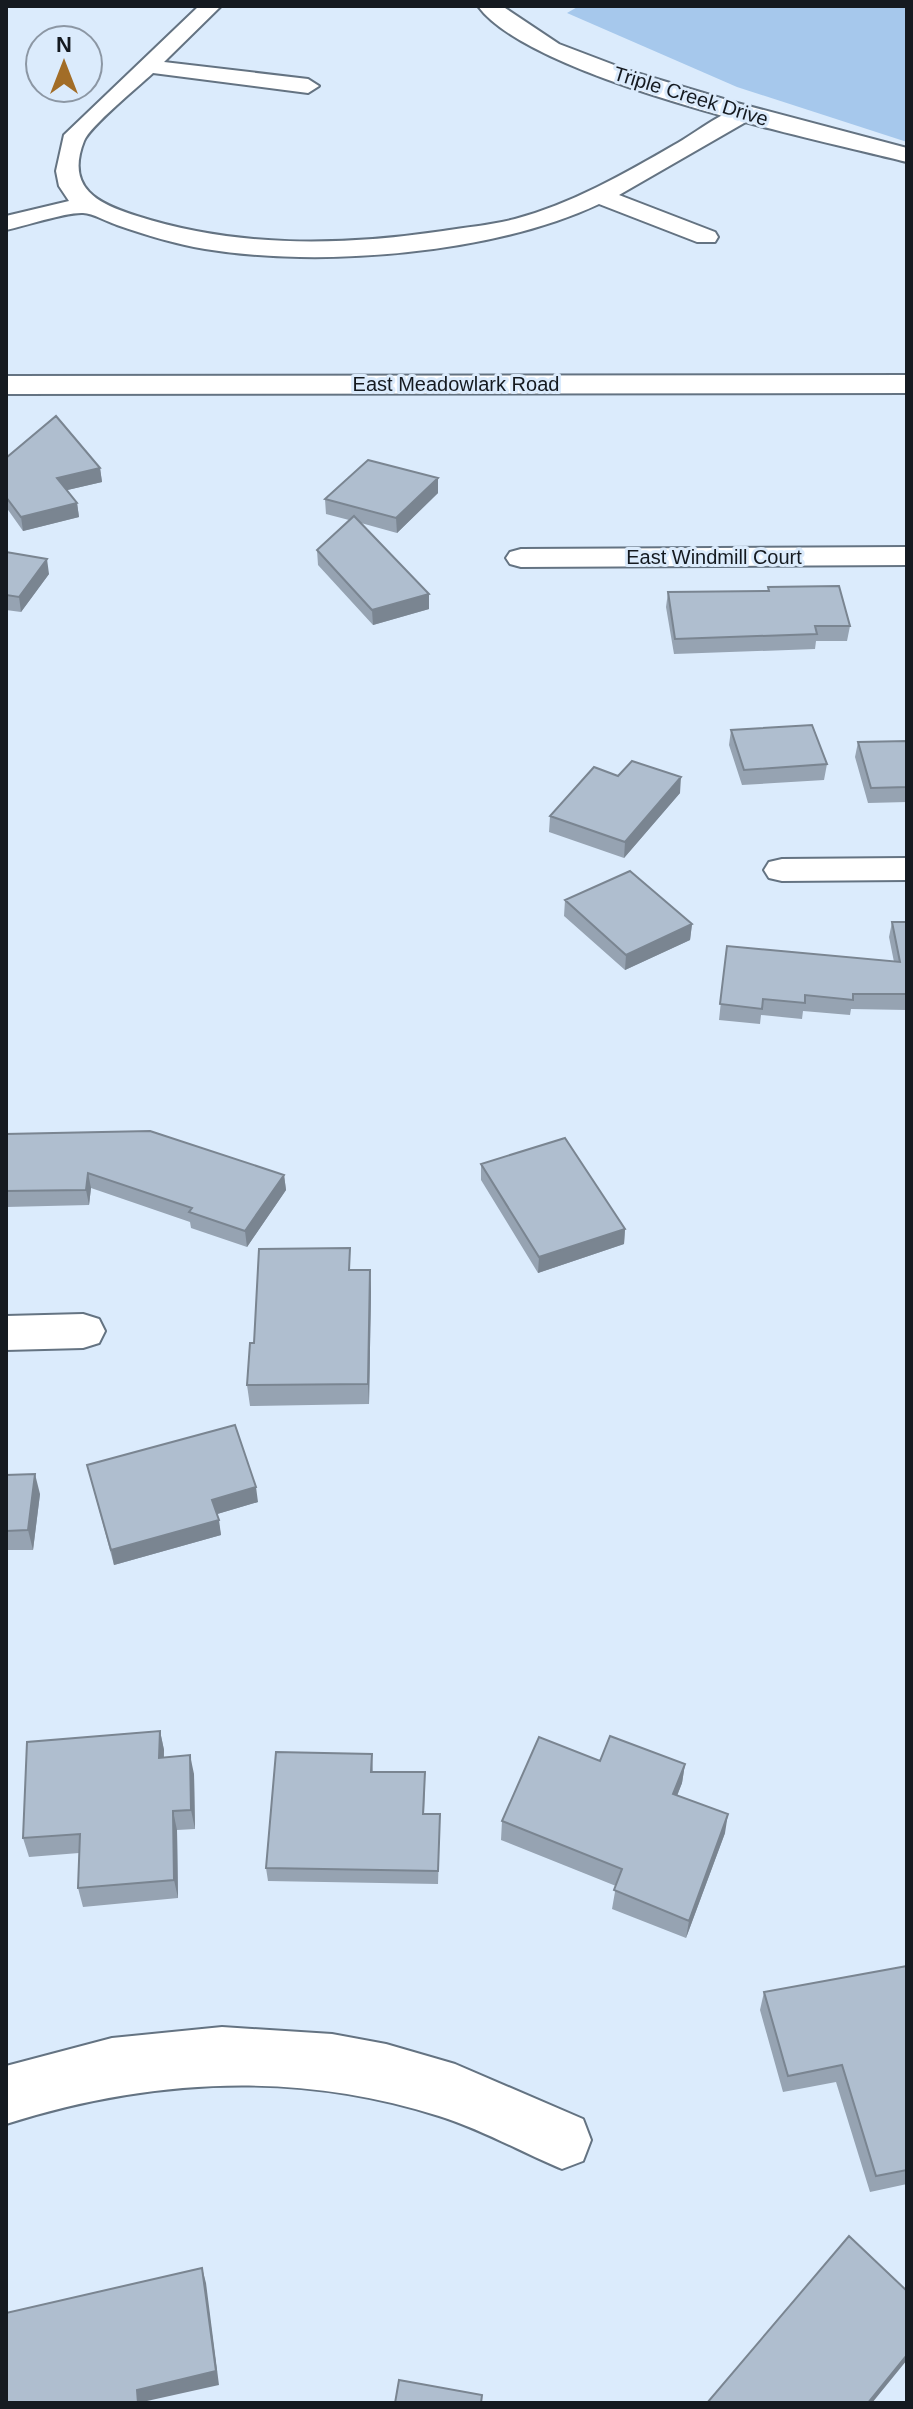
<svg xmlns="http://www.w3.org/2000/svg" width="913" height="2409" viewBox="0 0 913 2409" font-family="Helvetica,sans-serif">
<rect width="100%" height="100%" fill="#dbebfc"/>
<!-- green -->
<path fill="#a6c8ec" d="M 579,6 L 907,6 L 907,142 L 737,87 L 567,13 Z"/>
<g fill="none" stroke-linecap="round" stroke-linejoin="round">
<!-- minor casing -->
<g stroke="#647382" stroke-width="4">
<path id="minor" d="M 199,6 L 221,6 L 164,62 L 308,79 L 319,86 L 308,93 L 153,73 C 138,87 90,126 84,141 C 65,189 99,204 137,216 C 237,248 341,246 443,231 C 467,227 492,225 515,219 C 571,204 624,174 674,145 C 696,133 719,113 743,107 L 754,114 L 751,119 L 619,195 L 715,232 L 718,237 L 715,242 L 697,242 L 599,204 C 493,254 321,268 205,249 C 175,244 146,235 117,225 C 107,222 93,213 83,213 C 66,212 25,226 6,230 L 6,216 L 69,201 L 59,186 L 56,171 L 64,135 Z
M 907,547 L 907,565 L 521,567 L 510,564 L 506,558 L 510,552 L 521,549 Z
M 907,858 L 907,880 L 782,881 L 769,878 L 764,870 L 769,862 L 782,859 Z
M 83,1314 L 99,1319 L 105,1331 L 99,1343 L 83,1348 L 6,1350 L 6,1316 Z
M 222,2027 L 332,2034 L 386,2044 L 455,2064 L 583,2119 L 591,2140 L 583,2161 L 562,2169 C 521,2152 481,2129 439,2116 C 295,2070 148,2079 6,2124 L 6,2066 L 112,2038 Z"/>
</g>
<!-- tertiary casing -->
<g stroke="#647382" stroke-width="4">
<path id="tertiary" d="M 478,6 L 502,6 L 559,44 L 630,71 L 737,103 L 907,148 L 907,162 C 813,139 531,79 478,6 Z"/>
</g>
<!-- secondary casing -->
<g stroke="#647382" stroke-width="4">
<path id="secondary" d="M 907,375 L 907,393 L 6,394 L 6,376 Z"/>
</g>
<!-- minor -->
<use href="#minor" fill="#fff" fill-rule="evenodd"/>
<!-- tertiary -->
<use href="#tertiary" fill="#fff" fill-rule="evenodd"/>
<!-- secondary -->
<use href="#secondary" fill="#fff" fill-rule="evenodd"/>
</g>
<!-- wall -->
<path fill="#96a3b2" d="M 6,458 L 100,468 L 102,482 L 67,490 L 77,503 L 79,517 L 23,531 L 6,507 Z
M 438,478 L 438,493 L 397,533 L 361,523 L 429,594 L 429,609 L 373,625 L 318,565 L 317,550 L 349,520 L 326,514 L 325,499 Z
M 6,552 L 49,574 L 21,612 L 6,610 Z
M 768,587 L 850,626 L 847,641 L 816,641 L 815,649 L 674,654 L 666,607 L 668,592 L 768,591 Z
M 731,730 L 827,764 L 824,780 L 742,785 L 729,745 Z
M 907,741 L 907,802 L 868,803 L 855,757 L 858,742 Z
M 618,776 L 680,793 L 624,858 L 549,832 L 550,816 Z
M 565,900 L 692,924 L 690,940 L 625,970 L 564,916 Z
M 892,922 L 907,922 L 907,1010 L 851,1009 L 850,1015 L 803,1011 L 802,1019 L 761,1015 L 760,1024 L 719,1020 L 727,946 L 894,962 L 889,937 Z
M 6,1134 L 284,1175 L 286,1190 L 247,1247 L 191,1228 L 190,1222 L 91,1188 L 89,1205 L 6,1207 Z
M 481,1164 L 625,1229 L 624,1244 L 538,1273 L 481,1180 Z
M 351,1270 L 370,1270 L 371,1291 L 369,1404 L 250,1406 L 247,1385 L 254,1343 Z
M 87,1465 L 258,1502 L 217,1514 L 221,1535 L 114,1565 Z
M 6,1475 L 40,1494 L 33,1550 L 6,1550 Z
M 160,1731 L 164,1750 L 164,1758 L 194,1774 L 195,1829 L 177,1830 L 178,1898 L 83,1907 L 78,1888 L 79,1853 L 29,1857 L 23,1838 Z
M 372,1754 L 373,1772 L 425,1786 L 424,1814 L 440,1814 L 438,1884 L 268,1881 L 266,1868 Z
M 600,1761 L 685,1764 L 682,1783 L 677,1796 L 725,1833 L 686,1938 L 612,1909 L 616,1886 L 501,1840 L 502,1821 Z
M 907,1966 L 907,2184 L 870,2192 L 836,2082 L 783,2092 L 760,2010 L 764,1992 Z"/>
<!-- shaded-wall -->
<path fill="#7a8591" d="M 100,468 L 102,482 L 59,492 L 57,478 Z
M 438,478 L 438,493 L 397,533 L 396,518 Z
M 77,503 L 79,517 L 23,531 L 21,517 Z
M 47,559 L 49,574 L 21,612 L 19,597 Z
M 429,594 L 429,609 L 373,625 L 372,610 Z
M 681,777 L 680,793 L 624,858 L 625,842 Z
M 692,924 L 690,940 L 625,970 L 626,955 Z
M 88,1173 L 91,1188 L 89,1205 L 86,1190 Z
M 284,1175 L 286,1190 L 247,1247 L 245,1231 Z
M 625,1229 L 624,1244 L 538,1273 L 539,1257 Z
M 370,1270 L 371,1291 L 369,1404 L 368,1384 Z
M 35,1474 L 40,1494 L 33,1550 L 28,1530 Z
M 256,1487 L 258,1502 L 214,1515 L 212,1500 Z
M 219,1520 L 221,1535 L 114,1565 L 111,1550 Z
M 160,1731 L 164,1750 L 163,1777 L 159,1758 Z
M 190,1755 L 194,1774 L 195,1829 L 191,1810 Z
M 685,1764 L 682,1783 L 670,1813 L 673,1794 Z
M 173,1811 L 177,1830 L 178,1898 L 174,1880 Z
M 728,1814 L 725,1833 L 686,1938 L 689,1921 Z
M 202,2268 L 206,2283 L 219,2385 L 138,2403 L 137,2390 Z
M 907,2355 L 907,2360 L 872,2403 L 868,2403 Z"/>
<!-- building -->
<path fill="#afbecf" stroke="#7a8591" stroke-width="2" d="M 56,416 L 100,468 L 57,478 L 77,503 L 21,517 L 6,497 L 6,458 Z
M 368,460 L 438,478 L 396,518 L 325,499 Z
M 354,516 L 429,594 L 372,610 L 317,550 Z
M 6,552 L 47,559 L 19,597 L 6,595 Z
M 839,586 L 850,626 L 815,626 L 817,634 L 675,639 L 668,592 L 769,591 L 768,587 Z
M 812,725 L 827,764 L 744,770 L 731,730 Z
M 907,741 L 907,787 L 871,788 L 858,742 Z
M 632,761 L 681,777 L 625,842 L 550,816 L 594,767 L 618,776 Z
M 630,871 L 692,924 L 626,955 L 565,900 Z
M 892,922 L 907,922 L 907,994 L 853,994 L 853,1000 L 805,995 L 805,1003 L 763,999 L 762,1009 L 720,1004 L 727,946 L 900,962 Z
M 150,1131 L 284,1175 L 245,1231 L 189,1212 L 192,1208 L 88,1173 L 86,1190 L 6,1191 L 6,1134 Z
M 565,1138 L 625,1229 L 539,1257 L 481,1164 Z
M 350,1248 L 349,1270 L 370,1270 L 368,1384 L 247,1385 L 250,1343 L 254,1343 L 259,1249 Z
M 235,1425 L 256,1487 L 212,1500 L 219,1520 L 111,1550 L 87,1465 Z
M 35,1474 L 28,1530 L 6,1531 L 6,1475 Z
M 160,1731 L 159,1758 L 190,1755 L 191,1810 L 173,1811 L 174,1880 L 78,1888 L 80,1834 L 23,1838 L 27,1742 Z
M 610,1736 L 685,1764 L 673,1794 L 728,1814 L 689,1921 L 614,1890 L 622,1869 L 502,1821 L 539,1737 L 600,1761 Z
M 276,1752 L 372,1754 L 371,1772 L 425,1772 L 423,1814 L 440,1814 L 438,1871 L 266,1868 Z
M 907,1966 L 907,2170 L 876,2176 L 842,2065 L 788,2076 L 764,1992 Z
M 849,2236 L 907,2291 L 907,2355 L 868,2403 L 707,2403 Z
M 202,2268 L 216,2371 L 137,2390 L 138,2403 L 6,2403 L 6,2313 Z
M 399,2380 L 482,2395 L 481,2403 L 395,2403 Z"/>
<g text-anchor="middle" stroke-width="6" stroke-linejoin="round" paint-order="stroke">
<!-- far-street labels -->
<g font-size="20" fill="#151a20" stroke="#dbebfc">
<text transform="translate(691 96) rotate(17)" y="7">Triple Creek Drive</text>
<text x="456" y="391">East Meadowlark Road</text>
<text x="714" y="564">East Windmill Court</text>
</g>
</g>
<!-- border -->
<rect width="913" height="2409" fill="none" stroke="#151a20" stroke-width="16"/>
<!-- north arrow -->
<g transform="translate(64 64)"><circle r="38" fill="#dbebfc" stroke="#8c97a4" stroke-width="2"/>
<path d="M0-6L14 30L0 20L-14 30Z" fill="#a26d27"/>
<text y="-12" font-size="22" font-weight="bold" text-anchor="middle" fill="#151a20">N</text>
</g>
</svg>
